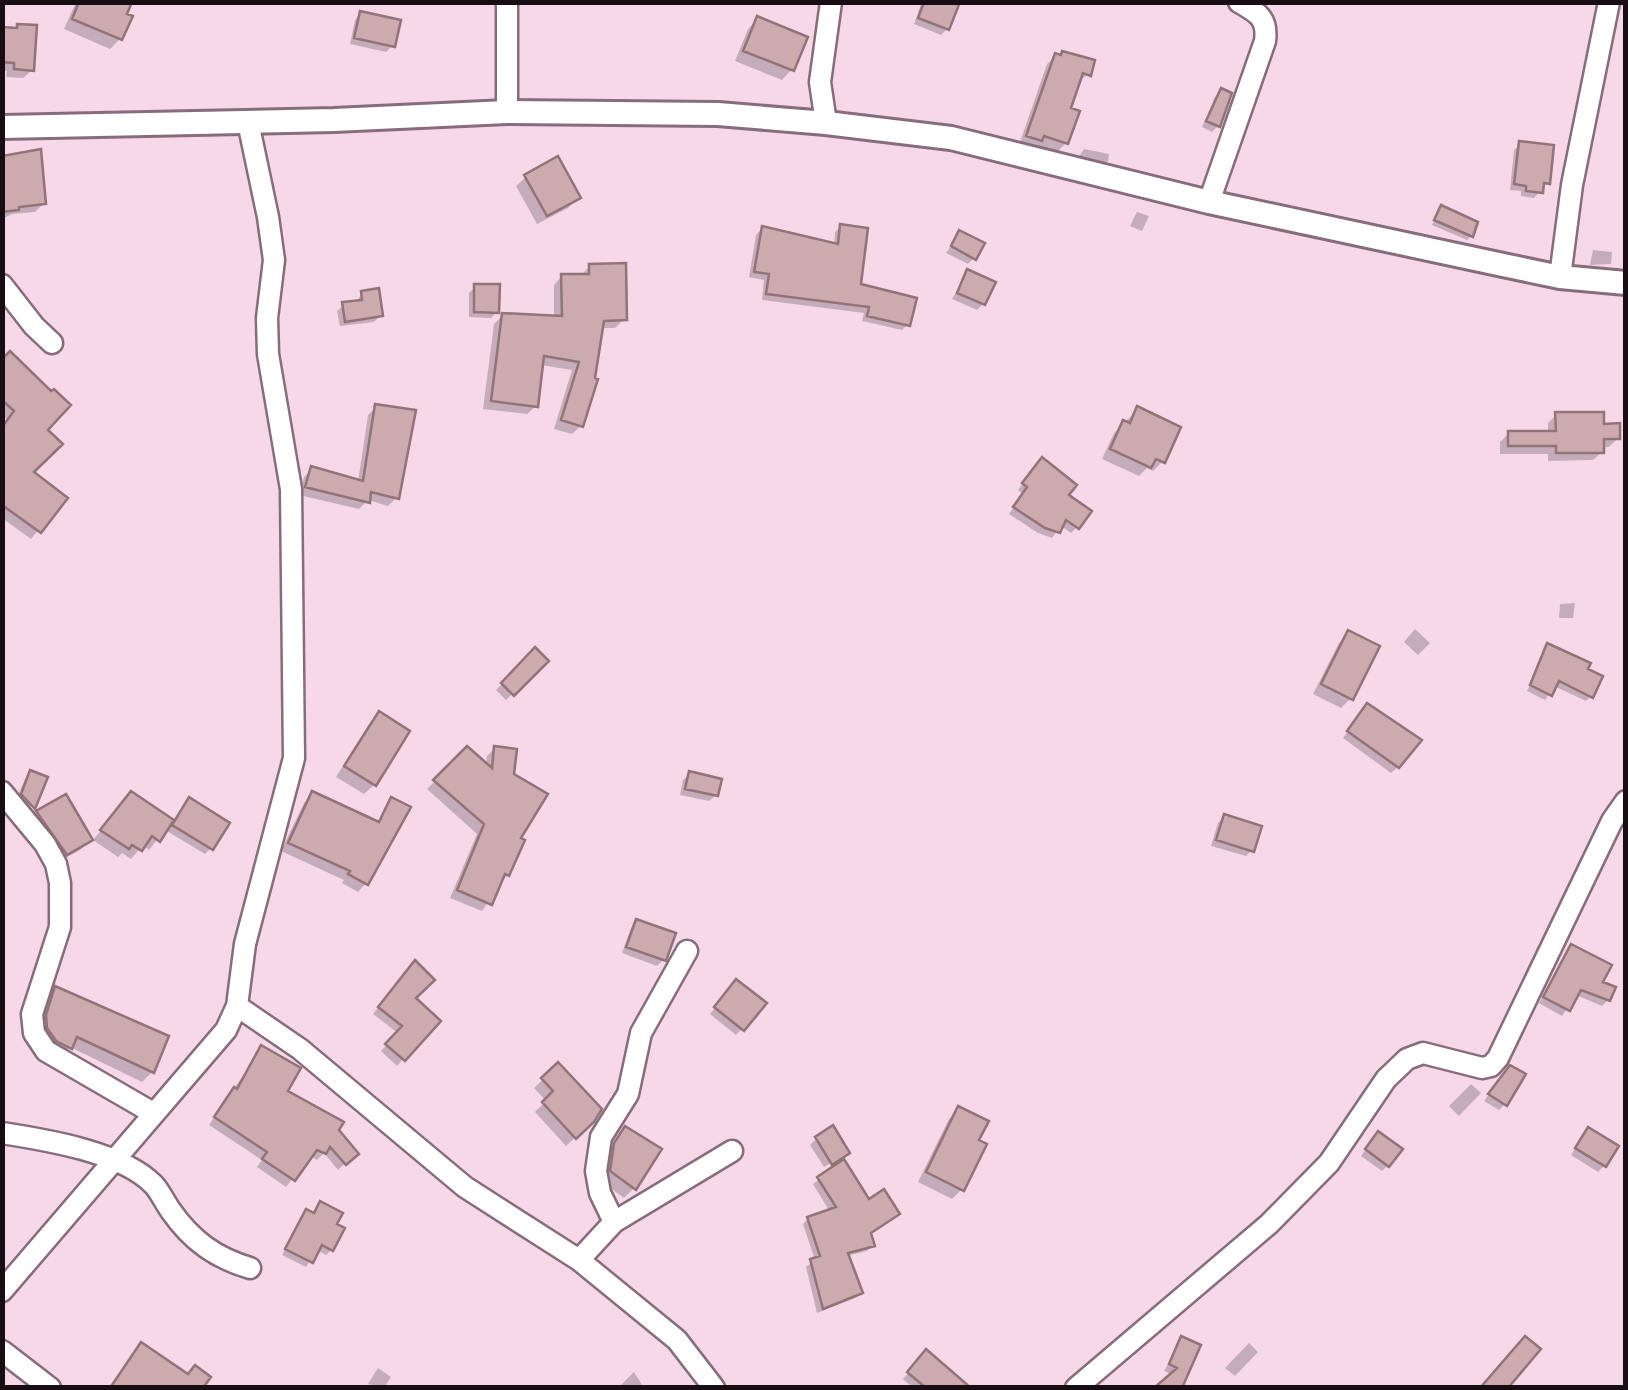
<svg xmlns="http://www.w3.org/2000/svg" width="1628" height="1390" viewBox="0 0 1628 1390" font-family="'Asap Condensed',sans-serif">
<rect width="100%" height="100%" fill="#f6d8e9"/>
<!-- shadow -->
<path fill="#0003" d="M 76,2 L 130,2 L 120,39 L 110,49 L 64,29 Z
M 922,2 L 958,2 L 947,29 L 941,35 L 914,24 Z
M 361,13 L 392,46 L 386,52 L 350,44 L 355,20 Z
M 758,19 L 791,70 L 782,80 L 735,61 L 748,29 Z
M 2,30 L 32,70 L 23,78 L 6,77 L 7,71 L 2,71 Z
M 1056,56 L 1089,74 L 1077,82 L 1068,110 L 1066,143 L 1057,152 L 1035,145 L 1031,149 L 1019,145 L 1047,64 Z
M 1221,91 L 1218,126 L 1212,132 L 1202,127 L 1215,97 Z
M 1520,144 L 1547,183 L 1534,198 L 1521,196 L 1521,191 L 1510,190 L 1514,150 Z
M 1084,149 L 1109,154 L 1108,161 L 1102,167 L 1076,161 Z
M 2,158 L 44,203 L 35,212 L 12,214 L 2,219 Z
M 526,177 L 578,198 L 568,208 L 537,224 L 516,186 Z
M 1441,208 L 1471,236 L 1467,240 L 1432,225 Z
M 1137,212 L 1149,216 L 1142,231 L 1130,226 Z
M 841,226 L 859,286 L 908,324 L 902,330 L 862,321 L 864,313 L 762,300 L 764,280 L 749,277 L 756,235 L 762,229 L 834,246 L 835,232 Z
M 960,233 L 974,258 L 968,264 L 946,253 Z
M 1593,250 L 1612,252 L 1611,264 L 1590,265 Z
M 590,266 L 624,319 L 615,328 L 600,328 L 581,426 L 572,434 L 554,429 L 572,370 L 541,365 L 536,406 L 527,414 L 483,409 L 494,324 L 502,316 L 554,318 L 554,285 L 562,276 L 581,275 Z
M 968,272 L 983,304 L 977,310 L 952,299 Z
M 475,287 L 497,312 L 491,318 L 469,317 L 469,293 Z
M 362,293 L 380,316 L 374,322 L 340,326 L 337,311 L 344,305 L 356,303 Z
M 2,357 L 44,430 L 30,473 L 64,498 L 31,539 L 2,518 L 2,428 L 8,420 L 2,415 Z
M 376,407 L 396,498 L 388,506 L 368,500 L 359,509 L 299,495 L 304,477 L 312,469 L 358,482 L 368,415 Z
M 1138,409 L 1163,461 L 1153,471 L 1147,468 L 1139,476 L 1102,459 L 1114,433 Z
M 1556,415 L 1602,426 L 1618,438 L 1609,447 L 1602,447 L 1602,452 L 1593,460 L 1548,461 L 1548,454 L 1500,454 L 1500,442 L 1509,433 L 1548,433 L 1548,423 Z
M 1036,466 L 1065,496 L 1077,527 L 1071,533 L 1061,526 L 1052,538 L 1038,533 L 1009,514 L 1023,494 L 1018,490 Z
M 1575,603 L 1573,618 L 1559,618 L 1560,604 Z
M 1415,629 L 1430,643 L 1418,655 L 1404,642 Z
M 1348,633 L 1351,698 L 1341,708 L 1313,694 L 1339,643 Z
M 1548,646 L 1585,670 L 1591,696 L 1586,701 L 1554,686 L 1545,700 L 1527,691 Z
M 535,651 L 545,661 L 506,700 L 496,690 Z
M 1361,712 L 1398,767 L 1391,773 L 1343,738 Z
M 379,714 L 407,731 L 374,785 L 364,794 L 336,777 L 369,724 Z
M 495,748 L 511,775 L 518,839 L 507,875 L 482,911 L 450,898 L 477,834 L 427,789 L 467,750 L 486,766 L 487,756 Z
M 31,773 L 44,779 L 27,813 L 16,801 L 25,779 Z
M 690,774 L 716,795 L 709,801 L 680,795 L 683,780 Z
M 131,794 L 174,822 L 211,848 L 205,854 L 165,830 L 149,850 L 143,845 L 131,859 L 122,853 L 118,857 L 93,840 Z
M 312,794 L 376,824 L 392,800 L 366,883 L 358,892 L 342,883 L 344,880 L 281,851 L 304,803 Z
M 38,813 L 90,840 L 80,850 L 56,863 L 28,822 Z
M 1224,817 L 1252,850 L 1246,856 L 1211,846 L 1218,823 Z
M 637,921 L 663,960 L 657,966 L 622,953 L 631,928 Z
M 1571,947 L 1600,984 L 1608,1000 L 1602,1006 L 1576,995 L 1562,1016 L 1539,1003 Z
M 409,969 L 413,998 L 438,1021 L 397,1066 L 381,1051 L 398,1033 L 373,1014 Z
M 731,988 L 742,1029 L 736,1035 L 710,1014 Z
M 56,989 L 152,1072 L 142,1082 L 70,1047 L 60,1057 L 37,1027 L 46,999 Z
M 262,1048 L 284,1092 L 336,1131 L 356,1153 L 338,1170 L 324,1153 L 317,1160 L 310,1156 L 286,1187 L 257,1167 L 262,1160 L 209,1125 Z
M 558,1065 L 592,1121 L 566,1146 L 535,1112 L 546,1101 L 534,1088 Z
M 1504,1074 L 1505,1104 L 1499,1110 L 1484,1101 Z
M 1471,1084 L 1481,1093 L 1459,1116 L 1449,1106 Z
M 959,1109 L 976,1142 L 962,1189 L 952,1199 L 918,1182 L 949,1119 Z
M 625,1129 L 634,1188 L 624,1198 L 601,1181 L 605,1155 Z
M 1583,1136 L 1604,1166 L 1598,1172 L 1571,1155 Z
M 816,1139 L 844,1154 L 824,1167 L 810,1145 Z
M 1372,1140 L 1388,1165 L 1382,1171 L 1361,1156 Z
M 828,1173 L 869,1234 L 872,1245 L 867,1251 L 846,1256 L 860,1293 L 855,1298 L 817,1313 L 806,1267 L 815,1260 L 803,1224 L 808,1219 L 830,1212 L 813,1184 Z
M 321,1204 L 333,1226 L 331,1250 L 326,1255 L 317,1250 L 306,1267 L 282,1255 L 301,1217 L 306,1212 L 313,1215 Z
M 1182,1339 L 1179,1388 L 1173,1375 L 1164,1371 Z
M 1249,1343 L 1258,1352 L 1235,1376 L 1225,1368 Z
M 926,1353 L 969,1388 L 913,1388 L 903,1379 Z
M 378,1368 L 391,1377 L 384,1388 L 368,1384 Z
M 634,1372 L 644,1388 L 618,1388 Z"/>
<!-- building -->
<path fill="#ccaaae" stroke="#927377" stroke-width="2.5" d="M 79,2 L 132,2 L 127,14 L 133,16 L 122,40 L 72,19 Z
M 924,2 L 960,2 L 949,30 L 918,18 Z
M 360,11 L 401,20 L 395,47 L 354,38 Z
M 757,16 L 808,37 L 794,71 L 743,51 Z
M 17,24 L 37,25 L 34,71 L 14,69 L 14,63 L 2,62 L 2,27 L 17,28 Z
M 1062,51 L 1095,60 L 1091,76 L 1083,73 L 1071,108 L 1080,111 L 1068,144 L 1044,136 L 1042,141 L 1026,136 L 1055,53 L 1061,55 Z
M 1221,88 L 1232,93 L 1220,127 L 1206,121 Z
M 1519,141 L 1554,145 L 1550,184 L 1544,183 L 1543,193 L 1526,191 L 1526,186 L 1514,184 Z
M 41,149 L 46,204 L 19,207 L 19,210 L 2,212 L 2,156 Z
M 558,156 L 581,198 L 547,216 L 524,175 Z
M 1441,205 L 1478,222 L 1473,237 L 1434,220 Z
M 840,224 L 868,228 L 861,284 L 917,298 L 910,326 L 867,316 L 869,307 L 766,294 L 769,274 L 754,272 L 762,226 L 838,244 Z
M 959,230 L 985,243 L 976,260 L 951,246 Z
M 626,263 L 627,320 L 604,321 L 595,378 L 598,379 L 583,427 L 561,420 L 579,362 L 544,356 L 538,407 L 491,401 L 502,313 L 562,316 L 561,274 L 589,274 L 589,264 Z
M 967,269 L 996,282 L 985,305 L 957,293 Z
M 474,284 L 500,284 L 499,313 L 474,312 Z
M 379,288 L 383,316 L 345,322 L 342,302 L 362,300 L 361,291 Z
M 10,351 L 51,391 L 54,389 L 71,405 L 48,430 L 63,444 L 34,472 L 68,498 L 41,533 L 2,505 L 2,427 L 14,411 L 2,400 L 2,359 Z
M 375,404 L 416,410 L 399,499 L 371,492 L 370,503 L 305,487 L 311,466 L 363,481 Z
M 1137,406 L 1181,427 L 1165,463 L 1156,459 L 1151,468 L 1110,449 L 1123,420 L 1130,423 Z
M 1555,412 L 1604,412 L 1604,424 L 1620,423 L 1620,439 L 1604,439 L 1604,453 L 1556,453 L 1556,446 L 1508,446 L 1508,431 L 1556,431 Z
M 1042,457 L 1077,485 L 1069,495 L 1092,511 L 1079,529 L 1066,520 L 1060,533 L 1045,528 L 1013,507 L 1027,487 L 1022,483 Z
M 1348,630 L 1380,646 L 1353,700 L 1321,684 Z
M 1547,643 L 1591,663 L 1588,669 L 1603,676 L 1593,698 L 1559,681 L 1552,696 L 1530,685 Z
M 535,647 L 549,661 L 514,696 L 501,683 Z
M 1367,703 L 1422,740 L 1399,768 L 1347,731 Z
M 379,711 L 410,731 L 376,786 L 344,766 Z
M 467,746 L 492,768 L 494,746 L 517,749 L 514,774 L 548,794 L 521,838 L 525,840 L 509,876 L 505,874 L 492,905 L 457,890 L 484,824 L 433,780 Z
M 30,770 L 48,777 L 35,809 L 21,794 Z
M 689,771 L 722,779 L 718,796 L 685,789 Z
M 131,791 L 174,820 L 160,842 L 152,836 L 142,851 L 132,845 L 129,849 L 100,830 Z
M 312,791 L 379,822 L 391,797 L 411,807 L 368,885 L 348,874 L 350,871 L 288,843 Z
M 66,794 L 93,840 L 67,855 L 36,811 Z
M 189,797 L 230,823 L 213,850 L 172,825 Z
M 1224,814 L 1262,826 L 1254,852 L 1216,840 Z
M 636,919 L 676,933 L 666,961 L 626,947 Z
M 1571,944 L 1612,965 L 1603,982 L 1616,987 L 1610,1001 L 1581,990 L 1570,1011 L 1543,997 Z
M 415,960 L 435,980 L 416,998 L 441,1021 L 405,1061 L 385,1044 L 402,1026 L 378,1007 Z
M 736,979 L 767,1003 L 744,1031 L 714,1007 Z
M 55,986 L 169,1036 L 154,1073 L 77,1037 L 72,1049 L 56,1041 L 47,1028 L 46,1015 Z
M 261,1045 L 301,1068 L 288,1091 L 344,1122 L 339,1130 L 359,1154 L 346,1165 L 330,1147 L 326,1154 L 317,1150 L 295,1181 L 262,1159 L 267,1152 L 214,1117 L 234,1087 L 237,1089 Z
M 558,1062 L 602,1109 L 594,1122 L 576,1139 L 542,1102 L 553,1091 L 541,1078 Z
M 1510,1065 L 1526,1074 L 1507,1106 L 1488,1094 Z
M 958,1106 L 989,1121 L 979,1140 L 987,1144 L 964,1191 L 926,1172 Z
M 833,1125 L 850,1153 L 832,1165 L 815,1137 Z
M 625,1126 L 662,1149 L 636,1190 L 610,1171 L 614,1143 Z
M 1588,1127 L 1619,1146 L 1606,1167 L 1575,1148 Z
M 1378,1131 L 1403,1149 L 1389,1167 L 1365,1149 Z
M 844,1159 L 869,1199 L 884,1189 L 900,1214 L 871,1233 L 875,1246 L 848,1253 L 863,1293 L 823,1309 L 810,1259 L 820,1256 L 807,1217 L 836,1207 L 817,1177 Z
M 320,1201 L 343,1213 L 337,1224 L 345,1228 L 333,1251 L 322,1245 L 313,1263 L 285,1249 L 306,1209 L 314,1213 Z
M 1181,1336 L 1201,1345 L 1182,1388 L 1154,1388 L 1177,1368 L 1169,1364 Z
M 1525,1336 L 1541,1349 L 1508,1388 L 1480,1388 Z
M 141,1342 L 188,1374 L 195,1365 L 211,1377 L 205,1385 L 209,1388 L 110,1388 Z
M 926,1349 L 971,1388 L 926,1388 L 907,1372 Z"/>
<g fill="none" stroke-linecap="round" stroke-linejoin="round">
<!-- minor casing -->
<g stroke="#876d7c" stroke-width="25">
<path id="minor" d="M 507,112 L 507,2
M 826,123 L 820,82 L 831,2
M 1209,202 L 1265,41 C 1268,18 1258,13 1239,2
M 1560,277 L 1572,185 L 1609,2
M 2,285 L 34,326 L 52,343
M 2,792 L 45,844 L 56,864 L 60,883 L 60,927 L 32,1014 L 34,1033 L 46,1051 L 153,1113
M 237,1006 L 300,1049 L 465,1187 L 579,1260 L 677,1340 L 714,1388
M 2,1133 C 47,1140 122,1152 154,1185 C 161,1193 165,1203 171,1211 C 192,1241 216,1258 250,1268
M 614,1222 L 600,1193 L 596,1171 L 601,1137 L 628,1094 L 641,1033 L 687,951
M 579,1260 L 614,1222 L 732,1151
M 2,1291 L 226,1030 L 237,1006 L 245,944 L 294,758 L 291,489 L 268,354 L 267,318 L 274,260 L 268,217 L 248,122
M 2,1351 L 50,1388
M 1076,1388 L 1269,1224 L 1329,1163 L 1386,1079 L 1407,1059 L 1423,1053 L 1482,1068 L 1491,1066 L 1498,1058 L 1612,821 L 1626,801"/>
</g>
<!-- tertiary casing -->
<g stroke="#876d7c" stroke-width="28">
<path id="tertiary" d="M 2,127 L 334,120 L 507,112 L 718,114 L 826,123 L 951,138 L 1209,202 L 1503,265 L 1560,277 L 1626,283"/>
</g>
<!-- minor -->
<use href="#minor" stroke="#fff" stroke-width="20"/>
<!-- tertiary -->
<use href="#tertiary" stroke="#fff" stroke-width="22"/>
</g>
<!-- border -->
<rect width="1628" height="1390" fill="none" stroke="#170d13" stroke-width="10"/>
</svg>
